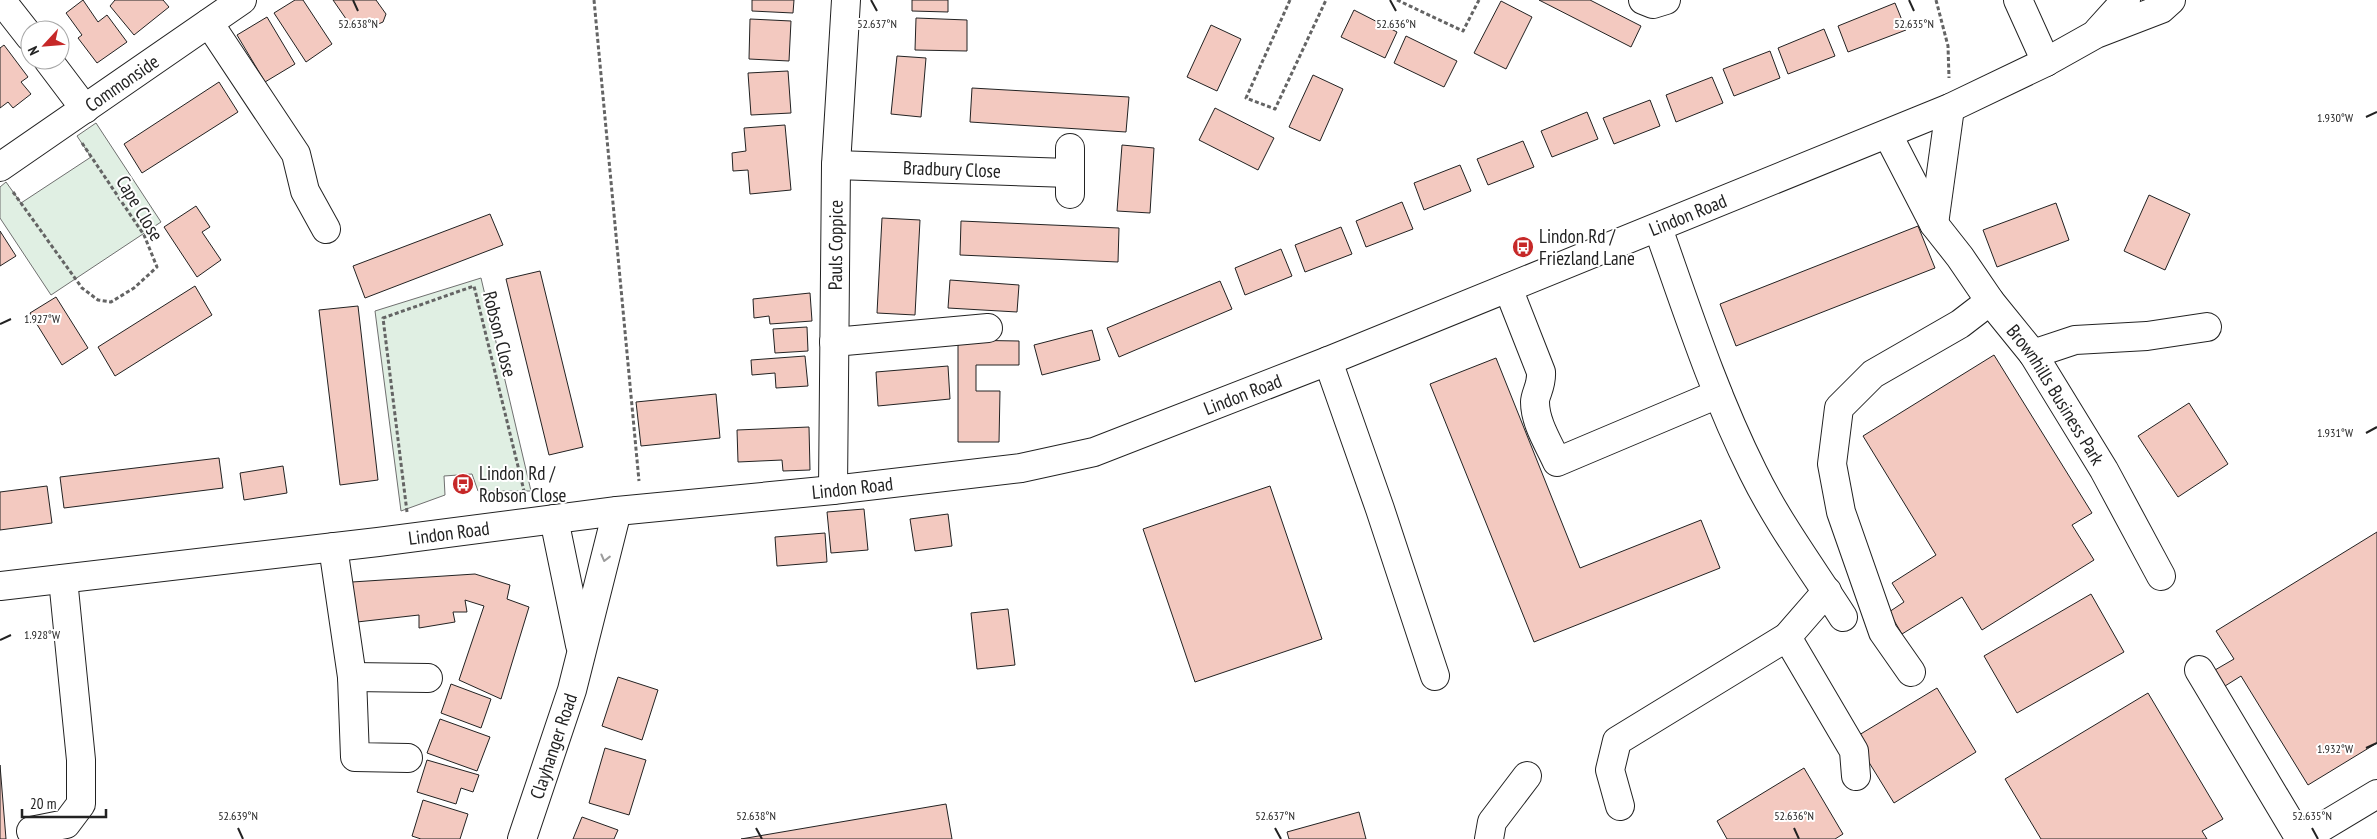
<svg xmlns="http://www.w3.org/2000/svg" width="2377" height="839" viewBox="0 0 2377 839" font-family="'PT Sans Narrow',sans-serif">
<rect width="100%" height="100%" fill="#fff"/>
<!-- green -->
<path fill="#e0efe3" stroke="#6f6f6f" d="M 96,123 L 161,222 L 51,295 L 0,218 L 0,187 L 6,182 L 21,203 L 91,157 L 77,136 Z
M 481,278 L 531,491 L 478,491 L 472,474 L 444,476 L 445,495 L 401,511 L 375,311 Z"/>
<!-- building -->
<path fill="#f3c9c0" stroke="#222" d="M 83,0 L 98,22 L 107,15 L 127,42 L 97,63 L 78,38 L 82,35 L 66,13 Z
M 115,0 L 163,0 L 169,7 L 134,35 L 110,6 Z
M 295,0 L 303,0 L 332,44 L 306,62 L 274,13 Z
M 333,0 L 376,0 L 386,14 L 383,22 L 376,25 L 369,19 L 353,29 Z
M 752,0 L 794,0 L 793,13 L 752,11 Z
M 912,0 L 948,0 L 948,12 L 912,11 Z
M 1539,0 L 1590,0 L 1641,26 L 1631,47 Z
M 1501,1 L 1532,17 L 1506,69 L 1474,53 Z
M 1895,3 L 1906,30 L 1848,52 L 1838,26 Z
M 1354,10 L 1397,32 L 1385,58 L 1341,37 Z
M 267,17 L 295,64 L 265,82 L 237,35 Z
M 916,18 L 967,20 L 967,51 L 915,50 Z
M 750,19 L 791,21 L 789,61 L 749,59 Z
M 1211,25 L 1241,39 L 1217,91 L 1187,77 Z
M 1824,29 L 1835,56 L 1788,74 L 1778,48 Z
M 1406,36 L 1457,61 L 1444,87 L 1394,63 Z
M 4,45 L 28,77 L 21,82 L 31,94 L 13,108 L 8,102 L 0,108 L 0,48 Z
M 1770,51 L 1780,78 L 1734,96 L 1723,69 Z
M 897,56 L 926,58 L 921,117 L 891,114 Z
M 788,71 L 791,113 L 751,115 L 748,73 Z
M 1313,75 L 1343,89 L 1320,141 L 1289,127 Z
M 1712,77 L 1723,103 L 1676,122 L 1666,95 Z
M 219,82 L 238,112 L 142,173 L 124,144 Z
M 972,88 L 1129,97 L 1126,132 L 970,122 Z
M 1650,100 L 1660,126 L 1614,144 L 1603,118 Z
M 1215,108 L 1274,138 L 1258,170 L 1199,140 Z
M 1587,112 L 1598,139 L 1552,157 L 1541,131 Z
M 785,125 L 791,190 L 750,194 L 748,170 L 733,171 L 732,153 L 746,151 L 744,128 Z
M 1523,141 L 1534,167 L 1488,185 L 1477,159 Z
M 1122,145 L 1154,148 L 1150,213 L 1117,211 Z
M 1460,165 L 1471,191 L 1424,210 L 1414,183 Z
M 2149,195 L 2190,214 L 2165,270 L 2124,251 Z
M 1402,202 L 1413,229 L 1366,247 L 1356,221 Z
M 2056,203 L 2069,240 L 1997,267 L 1983,230 Z
M 196,206 L 210,227 L 202,232 L 221,260 L 197,277 L 164,227 Z
M 490,214 L 503,245 L 365,298 L 353,266 Z
M 882,218 L 920,220 L 915,315 L 877,313 Z
M 961,221 L 1119,228 L 1118,262 L 960,255 Z
M 1918,226 L 1935,268 L 1736,346 L 1720,304 Z
M 1341,227 L 1352,254 L 1305,272 L 1295,245 Z
M 0,231 L 16,256 L 0,266 Z
M 1281,249 L 1292,276 L 1245,295 L 1235,268 Z
M 540,271 L 583,447 L 549,455 L 506,279 Z
M 950,280 L 1019,285 L 1017,312 L 948,308 Z
M 1220,281 L 1232,309 L 1119,357 L 1107,328 Z
M 195,286 L 212,315 L 115,376 L 98,347 Z
M 810,293 L 812,321 L 770,324 L 769,316 L 754,318 L 753,299 Z
M 56,297 L 88,348 L 62,365 L 30,313 Z
M 358,306 L 378,480 L 340,485 L 319,310 Z
M 807,327 L 808,351 L 775,353 L 773,329 Z
M 1092,330 L 1100,360 L 1042,375 L 1034,345 Z
M 958,340 L 1019,341 L 1019,365 L 976,365 L 976,391 L 1000,391 L 999,442 L 958,442 Z
M 1994,355 L 2092,513 L 2072,525 L 2094,560 L 1982,630 L 1962,597 L 1902,634 L 1889,612 L 1904,602 L 1892,583 L 1936,555 L 1863,436 Z
M 805,356 L 808,386 L 776,388 L 775,373 L 752,375 L 751,360 Z
M 1496,358 L 1580,568 L 1701,520 L 1720,568 L 1534,642 L 1430,384 Z
M 948,366 L 950,399 L 878,406 L 876,372 Z
M 716,394 L 720,438 L 641,446 L 636,402 Z
M 2189,403 L 2228,464 L 2178,497 L 2138,436 Z
M 809,427 L 810,470 L 783,471 L 782,460 L 738,462 L 737,430 Z
M 219,458 L 223,488 L 64,508 L 60,477 Z
M 283,466 L 287,493 L 244,500 L 240,473 Z
M 47,486 L 52,523 L 0,530 L 0,492 Z
M 1270,486 L 1322,639 L 1195,682 L 1143,529 Z
M 864,509 L 868,550 L 831,553 L 827,512 Z
M 948,514 L 952,546 L 915,551 L 910,519 Z
M 2377,532 L 2377,743 L 2308,785 L 2241,676 L 2225,686 L 2215,670 L 2234,659 L 2216,631 Z
M 825,533 L 827,562 L 777,566 L 775,537 Z
M 475,574 L 510,585 L 507,599 L 529,607 L 501,699 L 459,680 L 484,606 L 465,600 L 467,612 L 453,612 L 455,622 L 419,628 L 419,615 L 357,622 L 352,582 Z
M 2091,594 L 2124,652 L 2017,713 L 1984,656 Z
M 1008,609 L 1015,665 L 977,669 L 971,613 Z
M 618,677 L 658,690 L 642,740 L 602,726 Z
M 451,684 L 491,699 L 481,728 L 441,713 Z
M 1937,688 L 1976,752 L 1894,803 L 1854,738 Z
M 2148,693 L 2223,819 L 2202,831 L 2207,839 L 2041,839 L 2005,779 Z
M 440,719 L 490,737 L 477,771 L 427,753 Z
M 605,748 L 646,760 L 629,815 L 589,803 Z
M 427,760 L 479,775 L 473,792 L 461,788 L 456,804 L 417,792 Z
M 0,765 L 6,839 L 0,839 Z
M 1804,768 L 1843,834 L 1835,839 L 1727,839 L 1717,821 Z
M 423,800 L 468,814 L 460,839 L 421,839 L 412,836 Z
M 946,804 L 952,839 L 741,839 Z
M 1359,812 L 1366,839 L 1289,839 L 1287,832 Z
M 582,817 L 618,830 L 614,839 L 573,839 Z"/>
<g fill="none" stroke-linecap="round" stroke-linejoin="round">
<!-- minor casing -->
<g stroke="#222" stroke-width="30">
<g id="minor">
<path d="M 1,0 L 30,37"/>
<path d="M 1643,0 L 1653,4 L 1666,0"/>
<path d="M 2018,0 L 2046,62"/>
<path d="M 209,23 L 296,154 L 305,191 L 326,229"/>
<path d="M 48,60 L 85,109"/>
<path id="s1" d="M 1888,135 L 1934,224 L 1960,257 L 1990,301 L 2033,354 L 2104,470 L 2161,576"/>
<path id="s2" d="M 836,165 L 1069,173"/>
<path id="s3" d="M 0,167 L 242,0"/>
<path d="M 1070,194 L 1070,148"/>
<path d="M 1934,224 L 1950,108"/>
<path d="M 1658,228 C 1687,310 1714,394 1753,472 C 1778,523 1813,570 1843,617"/>
<path d="M 1508,288 L 1541,372 C 1542,386 1535,394 1535,402 C 1535,423 1549,444 1557,462 L 1718,394"/>
<path d="M 834,342 L 988,328"/>
<path d="M 2033,354 L 2075,340 L 2147,336 L 2207,327"/>
<path d="M 1328,361 L 1380,509 L 1435,676"/>
<path id="s4" d="M 833,490 L 836,165 L 846,0"/>
<path d="M 554,519 L 580,645"/>
<path d="M 333,547 L 352,677 L 355,757 L 408,758"/>
<path d="M 1787,637 L 1854,751 L 1856,776"/>
<path d="M 2199,670 L 2300,839"/>
<path d="M 1911,672 L 1883,632 L 1841,512 L 1832,464 L 1839,408 L 1873,374 L 1960,324 L 1990,301"/>
<path d="M 352,677 L 428,678"/>
<path d="M 1620,806 L 1610,770 L 1617,741 L 1787,637 L 1827,591"/>
<path d="M 31,831 L 66,824 L 81,804 L 81,760 L 63,579"/>
<path id="s5" d="M 522,839 L 572,690 L 617,511"/>
<path d="M 1489,839 L 1492,822 L 1527,776"/>
<path d="M 2302,839 L 2377,794"/>
</g>
</g>
<!-- major casing -->
<g stroke="#222" stroke-width="30">
<g id="major">
<path d="M 2098,31 L 2126,0"/>
<path id="s6" d="M 0,586 L 378,542 L 617,511 L 833,490 L 1021,468 L 1094,452 L 1328,361 L 1950,108 L 2046,62 L 2096,34 L 2161,9 L 2171,0"/>
</g>
</g>
<!-- path -->
<path stroke="#646464" stroke-width="3" stroke-dasharray="4 2.5" stroke-linecap="butt" d="M 594,0 L 639,481
M 1290,0 L 1246,98 L 1275,109 L 1326,0
M 1397,0 L 1463,31 L 1479,0
M 1936,0 L 1948,46 L 1949,78
M 13,192 L 82,288 L 98,300 L 111,302 L 134,288 L 157,267 L 144,235 L 82,143
M 407,512 L 383,318 L 474,286 L 525,495"/>
<!-- minor -->
<use href="#minor" stroke="#fff" stroke-width="28"/>
<!-- major -->
<use href="#major" stroke="#fff" stroke-width="28"/>
</g>
<!-- one-way arrows -->
<defs><path id="oneway-chevron" d="M-2-3.5L2.5 0L-2 3.5" fill="none" stroke-width="1.6" stroke-linecap="round" stroke-linejoin="round" transform="scale(1.25)"/></defs>
<use stroke="#9c9c9c" href="#oneway-chevron" transform="translate(605 558) rotate(104)"/>
<!-- ticks -->
<path fill="none" stroke="#222" stroke-width="2" d="M 353,0 L 358,11M 871,0 L 877,11M 1390,0 L 1396,11M 1909,0 L 1914,11M 2366,117 L 2377,112M 0,324 L 11,319M 2366,433 L 2377,427M 0,640 L 11,635M 2366,748 L 2377,743M 238,828 L 243,839M 756,828 L 762,839M 1275,828 L 1281,839M 1794,828 L 1799,839M 2312,828 L 2318,839"/>
<!-- icons -->
<defs>
<g id="bus-disc" transform="scale(1.125)"><circle r="9.5" fill="#c62828" stroke="#fff"/><path d="M-5-6H5V4H4V6H2V4H-2V6H-4V4H-5ZM-3.5-4V0h7V-4ZM-3.5 1.2v1.5H-2V1.2ZM2 1.2v1.5H3.5V1.2Z" fill="#fff"/></g>
</defs>
<g fill-rule="evenodd">
<use href="#bus-disc" x="1523" y="247"/>
<use href="#bus-disc" x="463" y="484"/>
</g>
<g text-anchor="middle" stroke-width="4" stroke-linejoin="round" paint-order="stroke">
<!-- street labels -->
<g font-size="19" fill="#222" stroke="#fff">
<text dy="7" stroke="none"><textPath href="#s3" startOffset="148">Commonside</textPath></text>
<text dy="7" stroke="none"><textPath href="#s2" startOffset="116">Bradbury Close</textPath></text>
<text transform="translate(140 208) rotate(59)" y="7">Cape Close</text>
<text dy="7" stroke="none"><textPath href="#s6" startOffset="1742">Lindon Road</textPath></text>
<text dy="7" stroke="none"><textPath href="#s4" startOffset="245">Pauls Coppice</textPath></text>
<text transform="translate(500 334) rotate(76)" y="7">Robson Close</text>
<text dy="7" stroke="none"><textPath href="#s6" startOffset="1262">Lindon Road</textPath></text>
<text dy="7" stroke="none"><textPath href="#s1" startOffset="310">Brownhills Business Park</textPath></text>
<text dy="7" stroke="none"><textPath href="#s6" startOffset="858">Lindon Road</textPath></text>
<text dy="7" stroke="none"><textPath href="#s6" startOffset="452">Lindon Road</textPath></text>
<text dy="7" stroke="none"><textPath href="#s5" startOffset="98">Clayhanger Road</textPath></text>
</g>
<!-- poi labels -->
<g font-size="19" fill="#222" stroke="#fff" text-anchor="start">
<text x="1539" y="243">Lindon Rd /<tspan x="1539" dy="22">Friezland Lane</tspan></text>
<text x="479" y="480">Lindon Rd /<tspan x="479" dy="22">Robson Close</tspan></text>
</g>
</g>
<g font-size="12" text-anchor="middle" fill="#222" stroke="#fff" stroke-width="4" stroke-linejoin="round" paint-order="stroke">
<text x="358" y="28">52.638°N</text>
<text x="877" y="28">52.637°N</text>
<text x="1914" y="28">52.635°N</text>
<text x="1396" y="28">52.636°N</text>
<text x="2335" y="122">1.930°W</text>
<text x="42" y="323">1.927°W</text>
<text x="2335" y="437">1.931°W</text>
<text x="42" y="639">1.928°W</text>
<text x="2335" y="753">1.932°W</text>
<text x="238" y="820">52.639°N</text>
<text x="756" y="820">52.638°N</text>
<text x="1275" y="820">52.637°N</text>
<text x="1794" y="820">52.636°N</text>
<text x="2312" y="820">52.635°N</text>
</g>
<!-- north arrow -->
<g transform="translate(45 45) rotate(244)"><circle r="24" fill="#ffffff" stroke="#a7a7a7"/>
<path d="M0-4L9 19L0 12L-9 19Z" fill="#c62828"/>
<text y="-8" font-size="14" font-weight="bold" text-anchor="middle" fill="#222222">N</text>
</g>
<!-- scale -->
<path d="M22 809v8h84v-8" fill="none" stroke="#222222" stroke-width="2.5"/>
<text x="30" y="809" font-size="15" fill="#222222" stroke="#ffffff" stroke-width="4" paint-order="stroke">20 m</text>
</svg>
